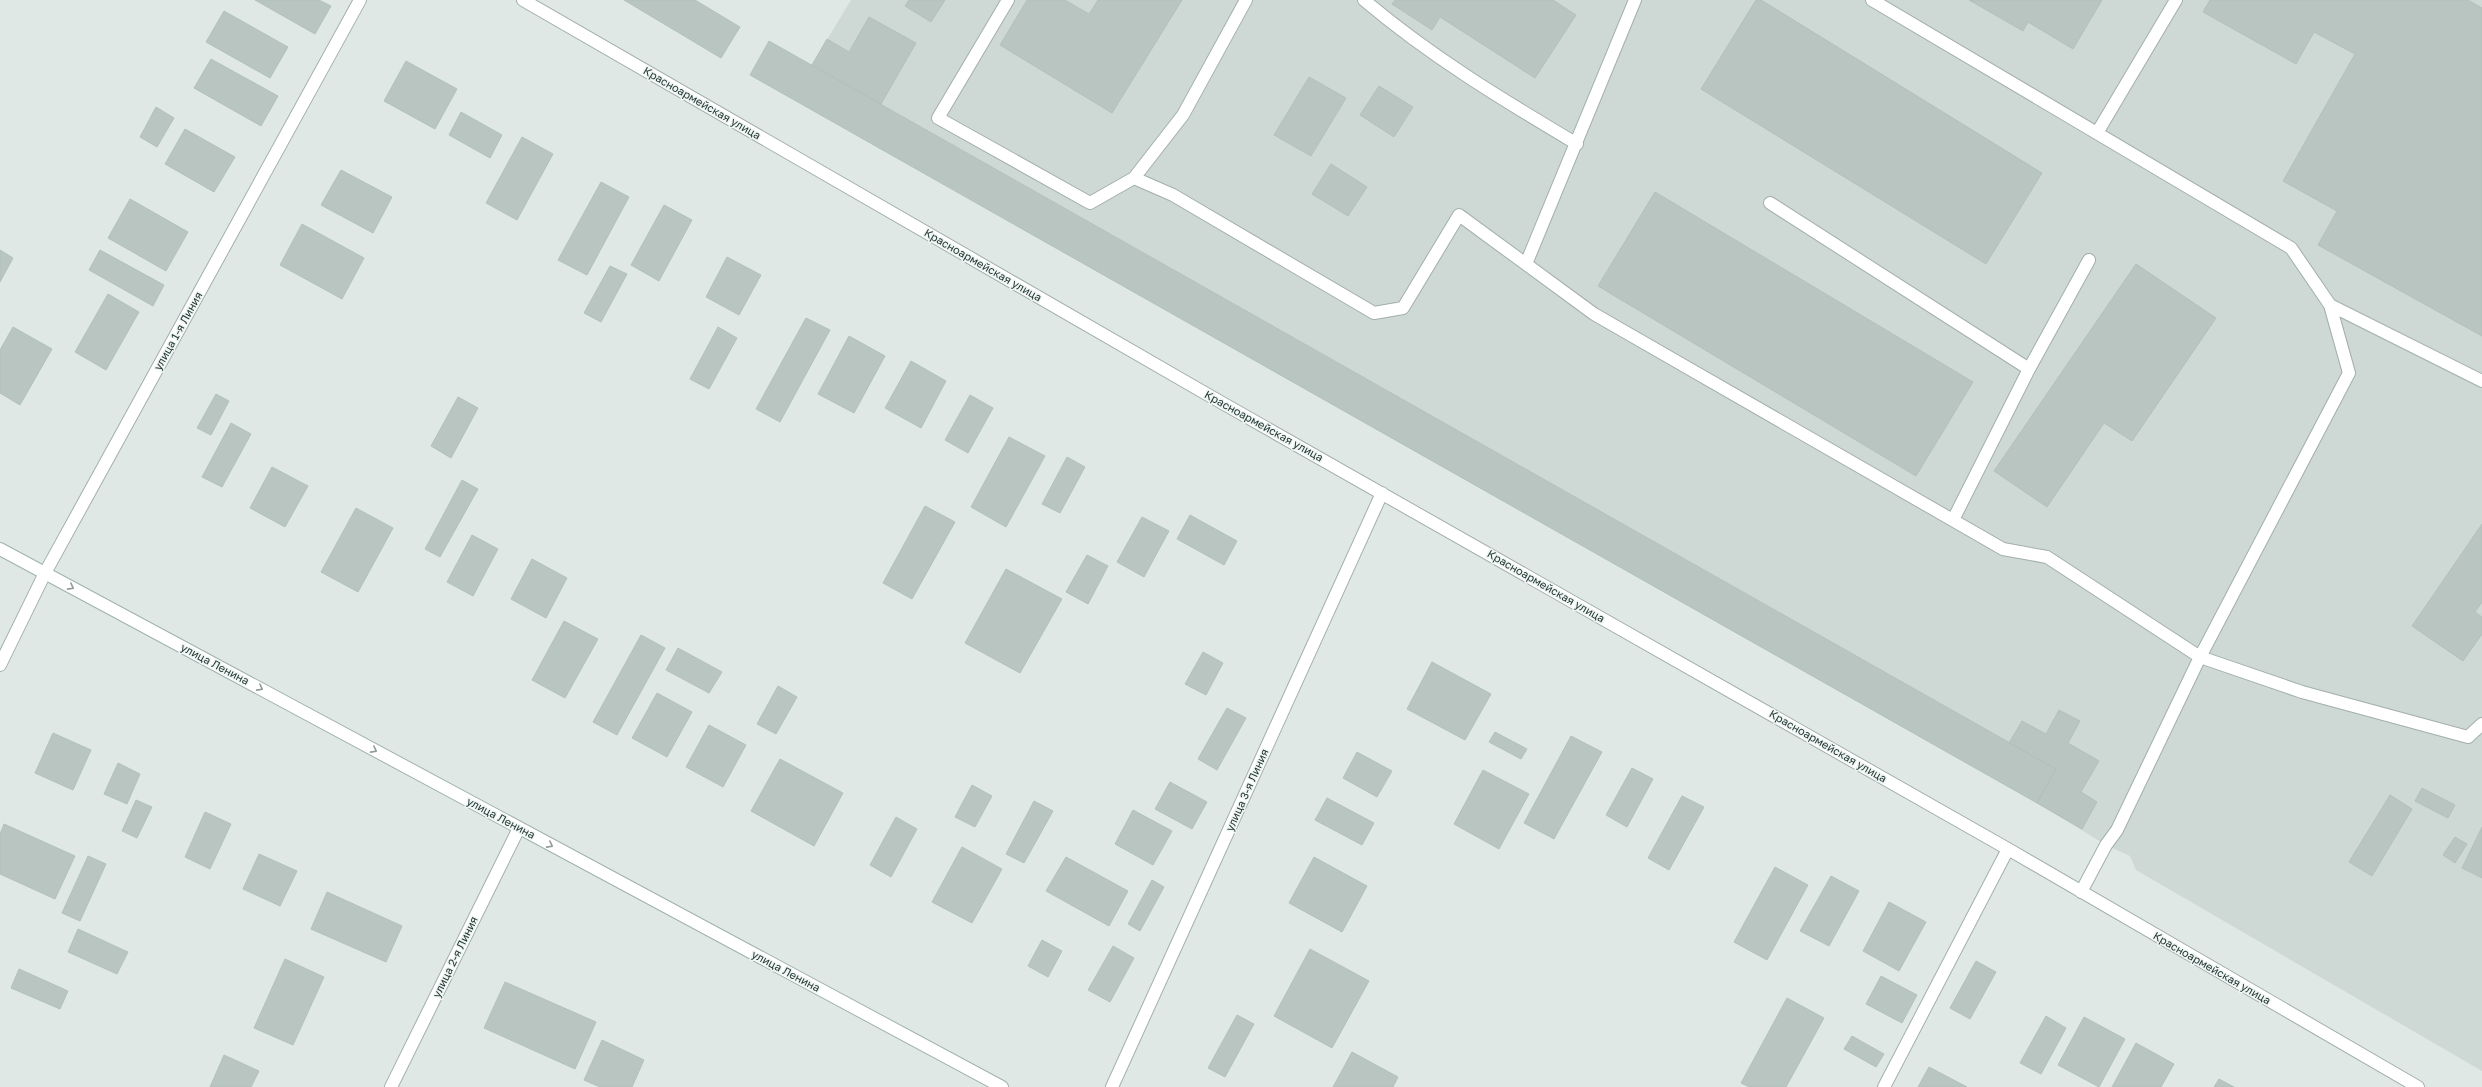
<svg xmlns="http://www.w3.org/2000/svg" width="2482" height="1087" viewBox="0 0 2482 1087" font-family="'Golos Text',sans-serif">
<rect width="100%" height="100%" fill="#dfe8e5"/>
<!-- built -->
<path fill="#ced8d4" d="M 851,0 L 2482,0 L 2482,1071 L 2136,870 L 2130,856 L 2106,845 L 2037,803 L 2056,769 L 812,65 Z"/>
<!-- building -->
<path fill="#b8c5c1" stroke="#b2c1bc" d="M 255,0 L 319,0 L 331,6 L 315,34 Z
M 624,0 L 695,0 L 740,27 L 721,58 Z
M 909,0 L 945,0 L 931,22 L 905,6 Z
M 1027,0 L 1065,0 L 1089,14 L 1098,0 L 1182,0 L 1112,113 L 1000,45 Z
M 1395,0 L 1553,0 L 1576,15 L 1535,78 L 1440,17 L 1432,30 L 1392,4 Z
M 1756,0 L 1761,0 L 2042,173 L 1986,264 L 1701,89 Z
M 1969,0 L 2102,0 L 2073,49 L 2028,22 L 2023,31 Z
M 2210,0 L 2468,0 L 2482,8 L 2482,336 L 2318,245 L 2337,211 L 2283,181 L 2355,54 L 2314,32 L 2296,64 L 2203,12 Z
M 224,11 L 288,47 L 270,78 L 206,42 Z
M 869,17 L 916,43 L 881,104 L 812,65 L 827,39 L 849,52 Z
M 769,41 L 2056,769 L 2037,803 L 750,75 Z
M 211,59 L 278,96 L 261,126 L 194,88 Z
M 406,61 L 457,89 L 435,129 L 384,101 Z
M 1309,77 L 1346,98 L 1311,156 L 1274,135 Z
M 1379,86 L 1413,107 L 1394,137 L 1360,115 Z
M 156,107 L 174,118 L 157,147 L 140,137 Z
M 461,112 L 502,135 L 490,158 L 449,135 Z
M 185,129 L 235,157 L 214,192 L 165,164 Z
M 522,137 L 553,154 L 517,220 L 486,203 Z
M 1331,164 L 1367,187 L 1348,216 L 1312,194 Z
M 341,170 L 392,197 L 373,233 L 321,205 Z
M 601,182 L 629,197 L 587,275 L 558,260 Z
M 1655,192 L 1973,382 L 1916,476 L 1598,286 Z
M 130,199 L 188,232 L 166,271 L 108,238 Z
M 664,205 L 692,220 L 659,281 L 631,265 Z
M 302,224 L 364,258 L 342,299 L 280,265 Z
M 0,250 L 13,258 L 0,282 Z
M 100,250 L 164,285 L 153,306 L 89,270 Z
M 727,257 L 761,275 L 739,315 L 706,297 Z
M 2136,264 L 2216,318 L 2132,441 L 2104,423 L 2047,507 L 1994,471 Z
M 610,266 L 627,274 L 601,322 L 584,313 Z
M 108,294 L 139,312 L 106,370 L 75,352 Z
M 806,318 L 830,330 L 780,422 L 756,409 Z
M 13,327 L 52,349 L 20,405 L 0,393 L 0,350 Z
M 718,327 L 737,338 L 709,389 L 690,379 Z
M 849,336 L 885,356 L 854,413 L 818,394 Z
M 911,361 L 946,381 L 921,428 L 885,408 Z
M 216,394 L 229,401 L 211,435 L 197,428 Z
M 970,395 L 993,408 L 968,453 L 945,440 Z
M 458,397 L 478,408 L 451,458 L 431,446 Z
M 231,423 L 251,434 L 222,487 L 202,477 Z
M 1009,437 L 1045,456 L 1006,527 L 971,507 Z
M 1067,457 L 1085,467 L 1060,513 L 1042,504 Z
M 272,467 L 308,486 L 285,527 L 250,508 Z
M 462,480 L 478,489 L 440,557 L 425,549 Z
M 925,506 L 955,522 L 912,599 L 883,583 Z
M 356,508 L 393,528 L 358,592 L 321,572 Z
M 1190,515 L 1237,541 L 1224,565 L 1177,539 Z
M 1142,517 L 1169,531 L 1144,577 L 1117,562 Z
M 2482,524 L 2482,602 L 2475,612 L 2482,617 L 2482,634 L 2463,661 L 2412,626 Z
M 472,535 L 498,549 L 473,596 L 447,582 Z
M 1087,555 L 1108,566 L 1088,604 L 1066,592 Z
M 532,559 L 567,578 L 546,618 L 511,599 Z
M 1006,569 L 1062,599 L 1020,673 L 965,643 Z
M 564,621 L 598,639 L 565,698 L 532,680 Z
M 641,635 L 665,648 L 617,735 L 593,722 Z
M 678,648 L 722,672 L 709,693 L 666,670 Z
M 1203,652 L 1223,663 L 1206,695 L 1185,684 Z
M 1432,662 L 1491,694 L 1465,740 L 1407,709 Z
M 778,686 L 797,697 L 776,734 L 757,724 Z
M 657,693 L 692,712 L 667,757 L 632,738 Z
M 1227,708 L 1246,718 L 1217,770 L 1198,759 Z
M 2059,710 L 2080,721 L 2068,743 L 2099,761 L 2081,792 L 2097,802 L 2082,829 L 2037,803 L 2056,769 L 2009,743 L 2022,721 L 2046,734 Z
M 709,725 L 746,745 L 723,787 L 686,767 Z
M 1495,732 L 1527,749 L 1521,759 L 1489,742 Z
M 53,733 L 91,750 L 73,790 L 35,773 Z
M 1571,736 L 1602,752 L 1554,839 L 1524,823 Z
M 1357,752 L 1392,771 L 1377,797 L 1343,778 Z
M 780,759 L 843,793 L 814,846 L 751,811 Z
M 118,763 L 140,774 L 127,804 L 104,794 Z
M 1632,768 L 1653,779 L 1627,827 L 1606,815 Z
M 1483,770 L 1529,794 L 1499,849 L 1454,824 Z
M 1170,782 L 1207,802 L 1192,829 L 1155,809 Z
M 972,785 L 992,796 L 975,827 L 955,817 Z
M 2422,788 L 2455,805 L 2448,818 L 2415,801 Z
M 2390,795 L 2412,809 L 2372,876 L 2349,862 Z
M 1682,796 L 1704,807 L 1669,870 L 1648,858 Z
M 1327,798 L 1374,823 L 1362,845 L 1315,820 Z
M 136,800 L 152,807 L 137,838 L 122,831 Z
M 1034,801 L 1053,811 L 1024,863 L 1006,854 Z
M 1133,810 L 1172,831 L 1153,865 L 1115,844 Z
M 205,812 L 231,824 L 210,869 L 185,857 Z
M 896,817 L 917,829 L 891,877 L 870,865 Z
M 4,824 L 75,856 L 55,899 L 0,874 L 0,834 Z
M 2482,827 L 2482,878 L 2462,868 Z
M 2455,837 L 2467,844 L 2455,863 L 2443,855 Z
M 962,847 L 1002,869 L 972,923 L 932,902 Z
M 259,854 L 297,871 L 280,906 L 243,889 Z
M 88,856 L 106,864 L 80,921 L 62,913 Z
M 1066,857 L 1128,891 L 1109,926 L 1046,891 Z
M 1314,857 L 1367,886 L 1342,932 L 1289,903 Z
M 1775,867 L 1808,885 L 1767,960 L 1734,942 Z
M 1831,876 L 1859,891 L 1829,946 L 1800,931 Z
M 1152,880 L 1164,887 L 1140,931 L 1128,924 Z
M 327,892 L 402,926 L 386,962 L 311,929 Z
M 1889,902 L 1926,922 L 1899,971 L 1863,951 Z
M 78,929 L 128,952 L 117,974 L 68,952 Z
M 1042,940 L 1062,951 L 1048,977 L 1028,966 Z
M 1113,946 L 1134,958 L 1110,1002 L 1088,990 Z
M 1310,949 L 1369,981 L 1332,1048 L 1274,1016 Z
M 285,959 L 324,977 L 293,1045 L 254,1028 Z
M 1976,961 L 1996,972 L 1970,1019 L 1950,1008 Z
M 19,969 L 68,991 L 60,1009 L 11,988 Z
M 1881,976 L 1917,995 L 1902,1023 L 1866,1004 Z
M 505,982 L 596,1022 L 575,1069 L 484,1028 Z
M 1787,998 L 1824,1018 L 1786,1087 L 1749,1087 L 1741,1083 Z
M 1237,1015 L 1254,1024 L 1225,1077 L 1208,1068 Z
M 2046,1016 L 2066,1028 L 2041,1074 L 2020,1063 Z
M 2084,1017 L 2125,1039 L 2099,1087 L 2058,1065 Z
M 1852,1036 L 1884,1054 L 1876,1067 L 1844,1049 Z
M 602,1040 L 644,1060 L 632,1087 L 600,1087 L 584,1080 Z
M 2136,1043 L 2174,1064 L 2161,1087 L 2112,1087 Z
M 1352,1052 L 1398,1077 L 1393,1087 L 1333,1087 Z
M 224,1055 L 259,1071 L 251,1087 L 210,1087 Z
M 1929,1067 L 1967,1087 L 1918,1087 Z
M 2219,1079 L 2234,1087 L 2214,1087 Z"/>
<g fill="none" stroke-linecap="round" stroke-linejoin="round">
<!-- service casing -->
<g stroke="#a3afac" stroke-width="14">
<path id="service" d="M 1008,0 L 938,118 L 1090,203 L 1134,178 L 1183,115 L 1246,0
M 1364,0 C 1430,56 1503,100 1577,144
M 1872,0 L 2291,248 L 2330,305 L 2349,373 L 2200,657 L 2117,830 L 2106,845 L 2081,892
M 2097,133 L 2176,0
M 1134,178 L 1173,195 L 1374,313 L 1403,308 L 1459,215 L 1594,314 L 2003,549 L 2047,557 L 2200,657 L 2302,692 L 2468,737 L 2482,724
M 1770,203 L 2029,369
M 1526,264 L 1635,0
M 2330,305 L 2482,381
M 1953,520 L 2029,369 L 2089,260"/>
</g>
<!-- minor casing -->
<g stroke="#a3afac" stroke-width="14">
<path id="minor" d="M 523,0 L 1217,400 L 2008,849 L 2418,1087
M 0,665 L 45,573 L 360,0
M 391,1087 L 519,828
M 1112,1087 L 1382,493
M 1884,1087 L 2008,849"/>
</g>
<!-- secondary casing -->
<g stroke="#a0b2ae" stroke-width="14">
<path id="secondary" d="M 0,549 L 1002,1087"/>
</g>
<!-- service -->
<use href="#service" stroke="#fff" stroke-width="12"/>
<!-- minor -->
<use href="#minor" stroke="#fff" stroke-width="12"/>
<!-- secondary -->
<use href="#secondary" stroke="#fff" stroke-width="12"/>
</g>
<!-- one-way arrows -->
<defs><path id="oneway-chevron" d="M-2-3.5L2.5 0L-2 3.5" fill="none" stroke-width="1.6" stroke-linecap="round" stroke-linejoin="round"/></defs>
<g stroke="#909a99">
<use href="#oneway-chevron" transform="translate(71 587) rotate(28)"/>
<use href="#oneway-chevron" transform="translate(260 688) rotate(28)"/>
<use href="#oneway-chevron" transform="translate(374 750) rotate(28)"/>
<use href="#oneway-chevron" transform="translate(550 845) rotate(28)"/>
</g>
<g text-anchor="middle" stroke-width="3" stroke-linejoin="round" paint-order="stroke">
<!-- street labels -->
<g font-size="11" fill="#223633" stroke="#eff5f3">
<text transform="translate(702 103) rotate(30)" y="4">Красноармейская улица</text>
<text transform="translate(983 265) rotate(30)" y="4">Красноармейская улица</text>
<text transform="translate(178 331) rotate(-61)" y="4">улица 1-я Линия</text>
<text transform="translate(1264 426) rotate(29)" y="4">Красноармейская улица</text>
<text transform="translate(1546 586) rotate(30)" y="4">Красноармейская улица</text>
<text transform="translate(215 664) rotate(28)" y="4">улица Ленина</text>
<text transform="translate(1828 746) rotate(30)" y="4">Красноармейская улица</text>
<text transform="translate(1247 790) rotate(-66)" y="4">улица 3-я Линия</text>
<text transform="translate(501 818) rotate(28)" y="4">улица Ленина</text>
<text transform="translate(455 957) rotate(-64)" y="4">улица 2-я Линия</text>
<text transform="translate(2212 968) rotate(30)" y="4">Красноармейская улица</text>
<text transform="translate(786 971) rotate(28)" y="4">улица Ленина</text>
</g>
</g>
</svg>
